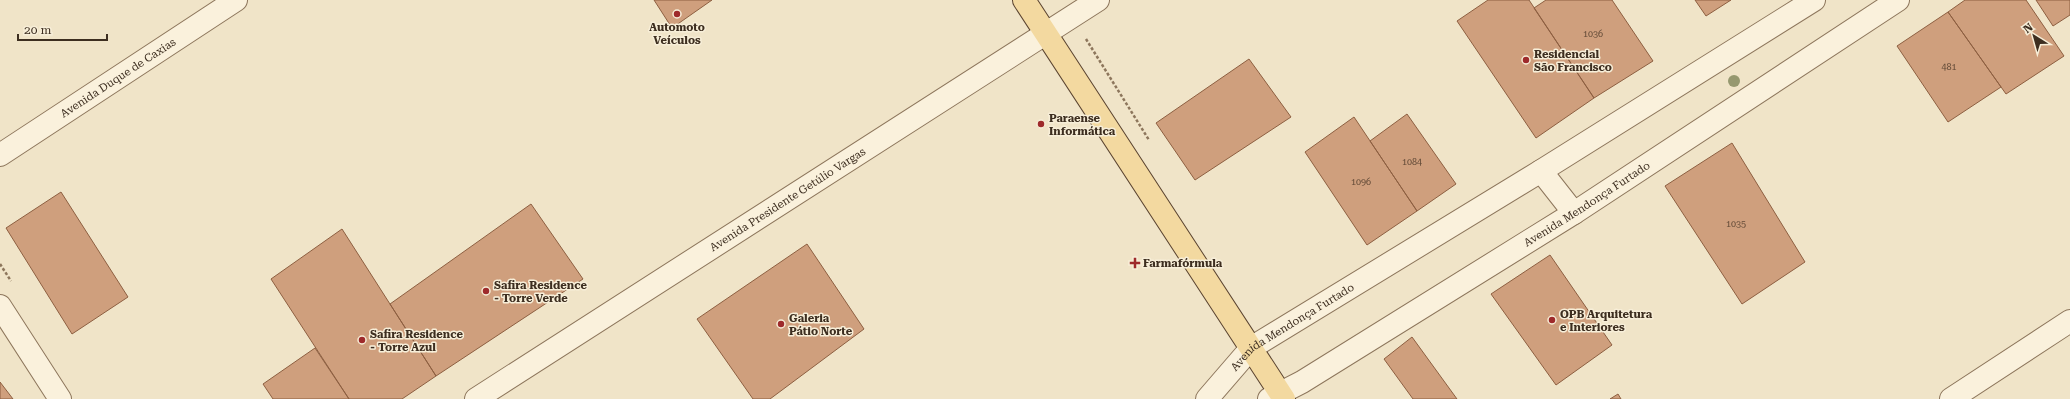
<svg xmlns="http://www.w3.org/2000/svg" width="2070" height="399" viewBox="0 0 2070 399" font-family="'Roboto Serif',serif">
<rect width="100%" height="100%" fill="#f0e4c8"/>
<!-- building -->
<path fill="#cf9f7d" stroke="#8d5f41" d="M 654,0 L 712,0 L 672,28 Z
M 1488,0 L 1529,0 L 1594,98 L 1536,138 L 1457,21 Z
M 1546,0 L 1612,0 L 1653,61 L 1594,98 L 1534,8 Z
M 1695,0 L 1731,0 L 1706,16 Z
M 1965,0 L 2026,0 L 2064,56 L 2006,94 L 1948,12 Z
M 2036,0 L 2070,0 L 2070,15 L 2053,26 Z
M 1948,12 L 2001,87 L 1948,122 L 1897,46 Z
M 1249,59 L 1291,117 L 1195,180 L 1156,123 Z
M 1407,114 L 1456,184 L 1417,211 L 1370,141 Z
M 1354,117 L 1417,211 L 1367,245 L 1305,152 Z
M 1732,143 L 1805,262 L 1742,304 L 1665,186 Z
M 61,192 L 128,297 L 72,334 L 6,228 Z
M 531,204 L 583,279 L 436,376 L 390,304 Z
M 342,229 L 436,376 L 402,399 L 349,399 L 271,279 Z
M 807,244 L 864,329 L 770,399 L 753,399 L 697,319 Z
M 1550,255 L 1612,345 L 1556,385 L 1491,294 Z
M 1412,337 L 1457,399 L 1413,399 L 1384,359 Z
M 315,348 L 349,399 L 273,399 L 263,384 Z
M 0,382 L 13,399 L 0,399 Z
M 1618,394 L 1621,399 L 1610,399 Z"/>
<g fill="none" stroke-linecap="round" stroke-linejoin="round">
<!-- minor casing -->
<g stroke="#8d765c" stroke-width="24">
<g id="minor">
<path id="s1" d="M 0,155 L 236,0"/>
<path d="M 1541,171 L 1574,213"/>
<path d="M 0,306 L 60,399"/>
<path id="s2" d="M 476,399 L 1098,0"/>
<path id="s3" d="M 1207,399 L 1251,348 L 1541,171 L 1814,0"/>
<path id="s4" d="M 1269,399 L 1302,382 L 1574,213 L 1898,0"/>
<path d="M 1951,399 L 2070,321"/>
</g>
</g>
<!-- major casing -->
<g stroke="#5b4430" stroke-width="24">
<path id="major" d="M 1024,0 L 1284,399"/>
</g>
<!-- path -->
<path stroke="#8d765c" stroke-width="2.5" stroke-dasharray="3 2" stroke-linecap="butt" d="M 1086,39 L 1149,140
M 0,264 L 11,281"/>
<!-- minor -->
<use href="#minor" stroke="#faf1dc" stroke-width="22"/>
<!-- major -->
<use href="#major" stroke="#f3d9a0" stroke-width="22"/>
</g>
<!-- trees -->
<circle fill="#96986f" cx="1734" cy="81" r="6"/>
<!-- markers -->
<g fill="#9e2a2b" stroke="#f7eed8" stroke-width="1.5">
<circle cx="677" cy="14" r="4"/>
<circle cx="1526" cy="60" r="4"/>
<circle cx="1041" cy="124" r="4"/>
<path d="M1133 257h4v4h4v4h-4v4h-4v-4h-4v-4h4z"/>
<circle cx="486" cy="291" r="4"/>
<circle cx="1552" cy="320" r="4"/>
<circle cx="781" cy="324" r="4"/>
<circle cx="362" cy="340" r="4"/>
</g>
<g text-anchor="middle" stroke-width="3" stroke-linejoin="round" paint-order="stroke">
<!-- number labels -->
<g font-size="9" fill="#624a37">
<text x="1593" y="37">1036</text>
<text x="1949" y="70">481</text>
<text x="1412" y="165">1084</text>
<text x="1361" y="185">1096</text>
<text x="1736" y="227">1035</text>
</g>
<!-- poi labels -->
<g font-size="11" font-weight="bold" fill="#3d2e20" stroke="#f7eed8" text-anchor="start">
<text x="677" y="31" text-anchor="middle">Automoto<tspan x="677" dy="13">Veículos</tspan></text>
<text x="1534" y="58">Residencial<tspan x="1534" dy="13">São Francisco</tspan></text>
<text x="1049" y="122">Paraense<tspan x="1049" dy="13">Informática</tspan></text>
<text x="1143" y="267">Farmafórmula</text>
<text x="494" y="289">Safira Residence<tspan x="494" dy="13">- Torre Verde</tspan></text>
<text x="1560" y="318">OPB Arquitetura<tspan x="1560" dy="13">e Interiores</tspan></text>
<text x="789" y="322">Galeria<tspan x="789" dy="13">Pátio Norte</tspan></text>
<text x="370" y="338">Safira Residence<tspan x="370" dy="13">- Torre Azul</tspan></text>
</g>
<!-- street labels -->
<g font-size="11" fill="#3d2e20" stroke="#f7eed8">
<text dy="4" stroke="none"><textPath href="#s1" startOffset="141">Avenida Duque de Caxias</textPath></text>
<text dy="4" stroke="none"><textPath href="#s2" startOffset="370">Avenida Presidente Getúlio Vargas</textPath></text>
<text dy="4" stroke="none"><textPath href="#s4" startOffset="373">Avenida Mendonça Furtado</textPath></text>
<text dy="4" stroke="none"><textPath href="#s3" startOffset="113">Avenida Mendonça Furtado</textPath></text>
</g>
</g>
<!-- north arrow -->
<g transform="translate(2034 36) rotate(323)" stroke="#f7eed8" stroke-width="3" paint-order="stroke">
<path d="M0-3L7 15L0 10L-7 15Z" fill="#3d2e20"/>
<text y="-6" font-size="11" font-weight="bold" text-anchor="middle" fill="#3d2e20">N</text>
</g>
<!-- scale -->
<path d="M18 34v6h89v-6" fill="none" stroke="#3d2e20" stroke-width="2"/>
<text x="24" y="34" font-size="12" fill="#3d2e20" stroke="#f7eed8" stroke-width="3" paint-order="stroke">20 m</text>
</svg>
